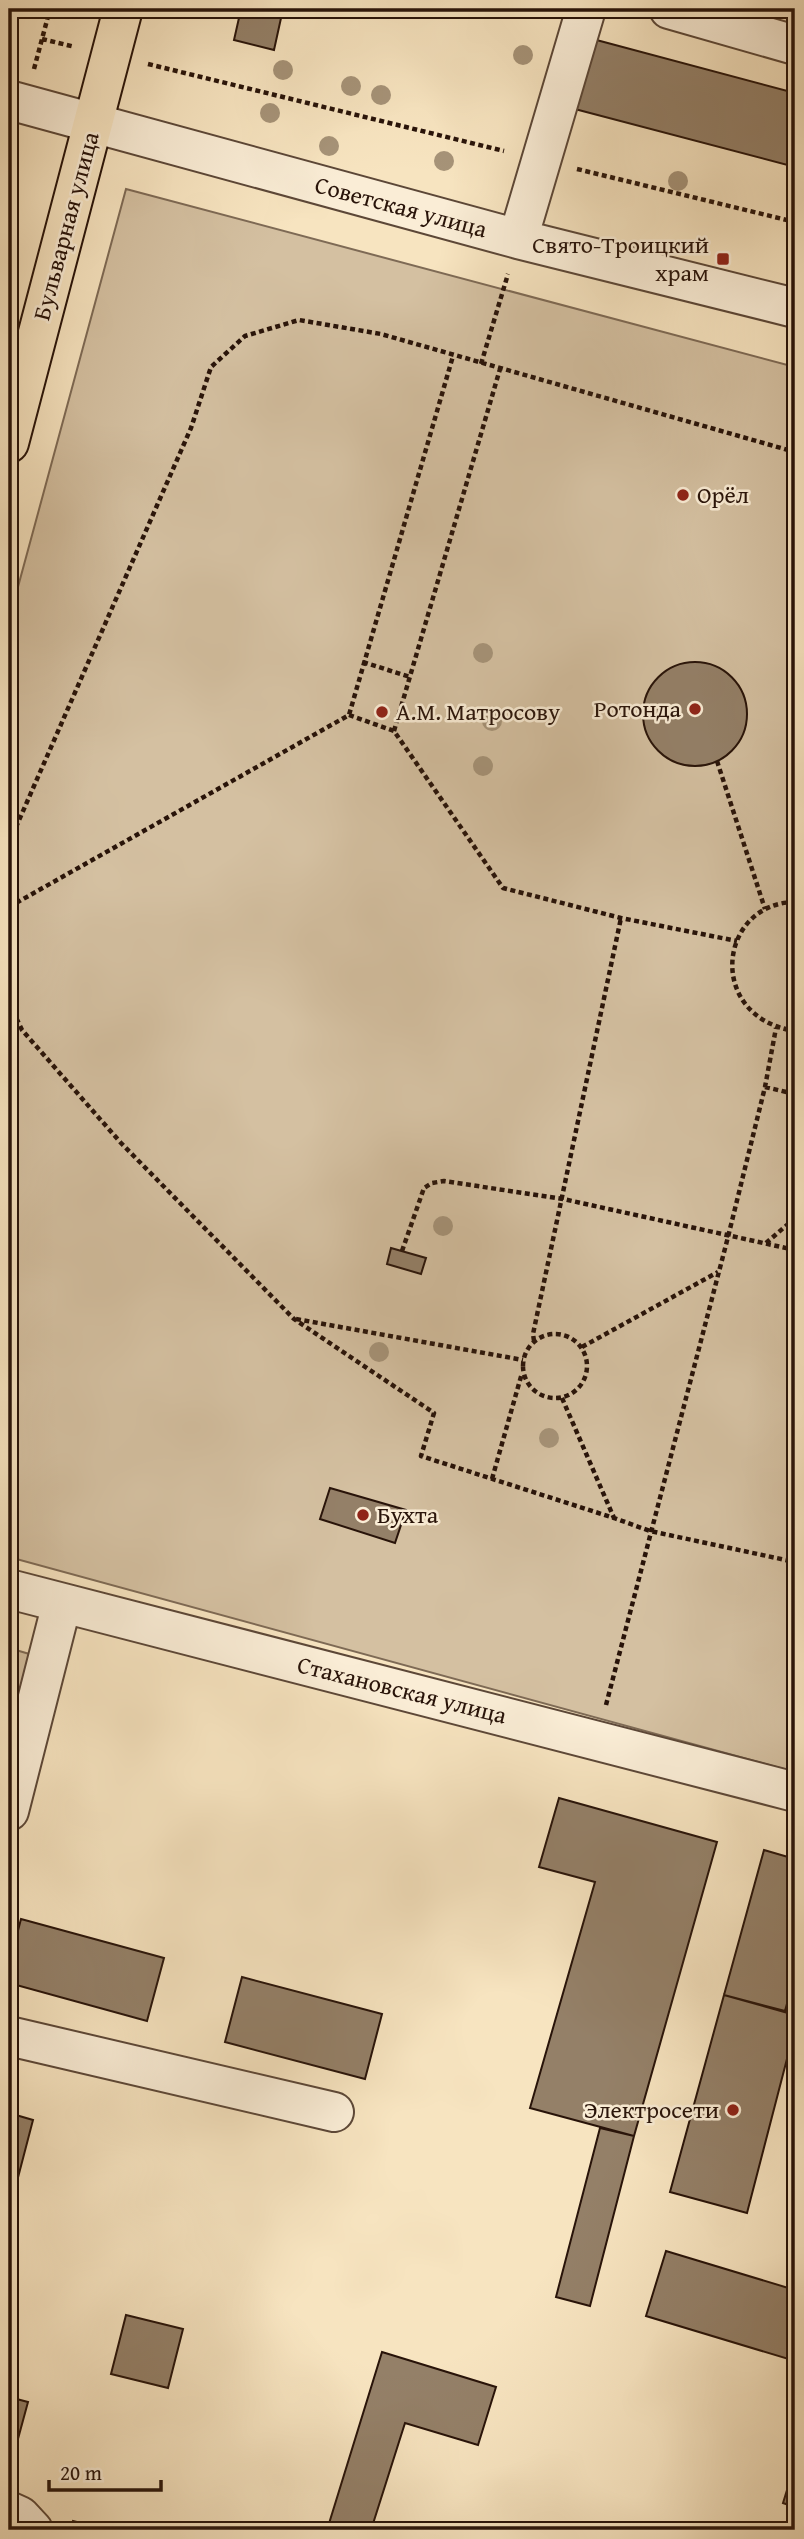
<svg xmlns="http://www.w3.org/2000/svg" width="804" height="2539" viewBox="0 0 804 2539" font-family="'Gentium Book Plus',serif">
<rect width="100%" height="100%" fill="#f7e4c0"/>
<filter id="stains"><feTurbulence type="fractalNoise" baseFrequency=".00286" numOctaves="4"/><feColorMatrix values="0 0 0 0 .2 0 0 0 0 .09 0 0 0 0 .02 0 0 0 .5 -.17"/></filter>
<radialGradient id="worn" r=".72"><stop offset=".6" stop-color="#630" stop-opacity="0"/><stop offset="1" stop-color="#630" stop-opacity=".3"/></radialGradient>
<!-- green -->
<path fill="#d4c0a1" stroke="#7e6a55" stroke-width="2" d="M 9,173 L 16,176 L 9,222 Z
M 126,189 L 795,367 L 795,1772 L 9,1557 L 9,620 Z
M 9,1648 L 43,1658 L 9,1782 Z"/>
<!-- building -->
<path fill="#948068" stroke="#281309" stroke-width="2" d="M 241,9 L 283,9 L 274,50 L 234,40 Z
M 589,38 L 795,93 L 795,167 L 571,108 Z
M643 714a52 52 0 1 1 104 0a52 52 0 1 1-104 0Z
M 391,1248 L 426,1258 L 421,1274 L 387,1264 Z
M 330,1488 L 406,1510 L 395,1543 L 320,1519 Z
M 559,1798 L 717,1842 L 634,2136 L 530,2108 L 595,1882 L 539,1867 Z
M 764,1850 L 795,1859 L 795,1974 L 785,2011 L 724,1995 Z
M 21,1919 L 164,1958 L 147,2021 L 9,1983 L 9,1965 Z
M 242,1977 L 382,2014 L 365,2079 L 225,2042 Z
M 724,1995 L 795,2015 L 795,2028 L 747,2213 L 670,2192 Z
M 9,2113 L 33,2120 L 9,2212 Z
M 600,2128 L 634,2136 L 590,2306 L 556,2297 Z
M 666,2251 L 795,2290 L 795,2361 L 646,2316 Z
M 126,2315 L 183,2329 L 168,2388 L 111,2374 Z
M 382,2352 L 496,2387 L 478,2445 L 405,2423 L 371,2530 L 327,2530 Z
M 9,2397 L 28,2402 L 12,2461 L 9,2461 Z
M 795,2464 L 795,2507 L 783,2503 Z
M 73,2521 L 108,2530 L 70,2530 Z"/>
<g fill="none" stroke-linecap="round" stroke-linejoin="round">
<!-- minor casing -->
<g stroke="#5c4737" stroke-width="42">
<path id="minor" d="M 669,9 L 795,45
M 9,100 L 518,239 L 795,308
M 518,239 L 586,9
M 9,1589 L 795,1792
M 9,1811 L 62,1603
M 9,2036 L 334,2112
M 9,2511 L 20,2516 L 33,2530"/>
</g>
<!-- major casing -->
<g stroke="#281309" stroke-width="42">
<path id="major" d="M 9,443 L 123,9"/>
</g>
<!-- path -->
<path stroke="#281309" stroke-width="4.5" stroke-dasharray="5 3.5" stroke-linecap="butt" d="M 42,39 L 75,47
M 148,64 L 504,151
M 34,69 L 50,9
M 577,169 L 795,222
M 481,364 L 508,274
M 363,662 L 410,677
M 349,715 L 394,731 L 503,888 L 621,918 L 737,941
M 394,731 L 500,369
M 717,761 L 765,909
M 9,843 L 191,428 L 211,367 L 245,336 L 299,320 L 381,334 L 795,452
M 795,902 C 718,903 705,1017 795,1031
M 9,907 L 349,715 L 453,356
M 9,1003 L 22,1030 L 121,1143 L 294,1319 L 434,1413 L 421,1456 L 614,1518 L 650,1531 L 795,1562
M 765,1087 L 795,1094
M 766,1243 L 795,1218
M 402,1251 L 424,1188 L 432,1183 L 444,1181 L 563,1199 L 795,1250
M 296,1319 L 523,1360
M523 1366a32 32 0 1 1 64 0a32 32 0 1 1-64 0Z
M 534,1341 L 533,1334 L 621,918
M 582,1347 L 718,1272
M 562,1398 L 614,1518
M 492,1479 L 522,1373
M 606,1705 L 728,1237 L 765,1087 L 776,1028"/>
<!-- minor -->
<use href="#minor" stroke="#faedd6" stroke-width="38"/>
<!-- major -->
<use href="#major" stroke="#f7e4c0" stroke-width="38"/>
</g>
<!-- trees -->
<g fill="#a69378">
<circle cx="523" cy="55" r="10"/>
<circle cx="283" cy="70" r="10"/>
<circle cx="351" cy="86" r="10"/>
<circle cx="381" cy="95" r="10"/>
<circle cx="270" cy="113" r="10"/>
<circle cx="329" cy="146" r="10"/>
<circle cx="444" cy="161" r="10"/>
<circle cx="678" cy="181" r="10"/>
<circle cx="483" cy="653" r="10"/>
<circle cx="492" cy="721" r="10"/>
<circle cx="483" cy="766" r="10"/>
<circle cx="443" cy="1226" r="10"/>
<circle cx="379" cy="1352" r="10"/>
<circle cx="549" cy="1438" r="10"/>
</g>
<!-- markers -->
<g fill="#8f2418" stroke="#faedd6" stroke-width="2.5">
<rect x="716" y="252" width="14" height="14" rx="3.5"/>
<circle cx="683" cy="495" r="7"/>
<circle cx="695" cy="709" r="7"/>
<circle cx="382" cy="712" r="7"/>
<circle cx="363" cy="1515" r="7"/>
<circle cx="733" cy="2110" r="7"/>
</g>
<g text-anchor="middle" stroke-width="5" stroke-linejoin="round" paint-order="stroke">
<!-- street labels -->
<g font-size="24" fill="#281309" stroke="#faedd6">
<text transform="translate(401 207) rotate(15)" y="8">Советская улица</text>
<text transform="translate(66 226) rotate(-75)" y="8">Бульварная улица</text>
<text transform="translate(402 1690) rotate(14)" y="8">Стахановская улица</text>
</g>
<!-- poi labels -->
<g font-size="24" fill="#281309" stroke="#faedd6" text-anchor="end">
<text x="709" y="253">Свято-Троицкий<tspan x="709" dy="28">храм</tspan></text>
<text x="697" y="503" text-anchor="start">Орёл</text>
<text x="681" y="717">Ротонда</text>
<text x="396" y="720" text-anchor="start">А.М. Матросову</text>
<text x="377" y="1523" text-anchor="start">Бухта</text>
<text x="719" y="2118">Электросети</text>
</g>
</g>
<!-- margin -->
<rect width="804" height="2539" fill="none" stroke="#f7e4c0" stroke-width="35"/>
<rect x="10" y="10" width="783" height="2518" fill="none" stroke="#281309" stroke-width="3.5"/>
<rect x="18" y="18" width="769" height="2504" fill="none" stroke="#281309" stroke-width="2"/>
<!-- scale -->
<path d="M49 2480v10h112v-10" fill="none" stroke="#281309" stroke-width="3.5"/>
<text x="60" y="2480" font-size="21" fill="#281309" stroke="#faedd6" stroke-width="5" paint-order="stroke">20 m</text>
<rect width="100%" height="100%" filter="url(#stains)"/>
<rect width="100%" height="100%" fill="url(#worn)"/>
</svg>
